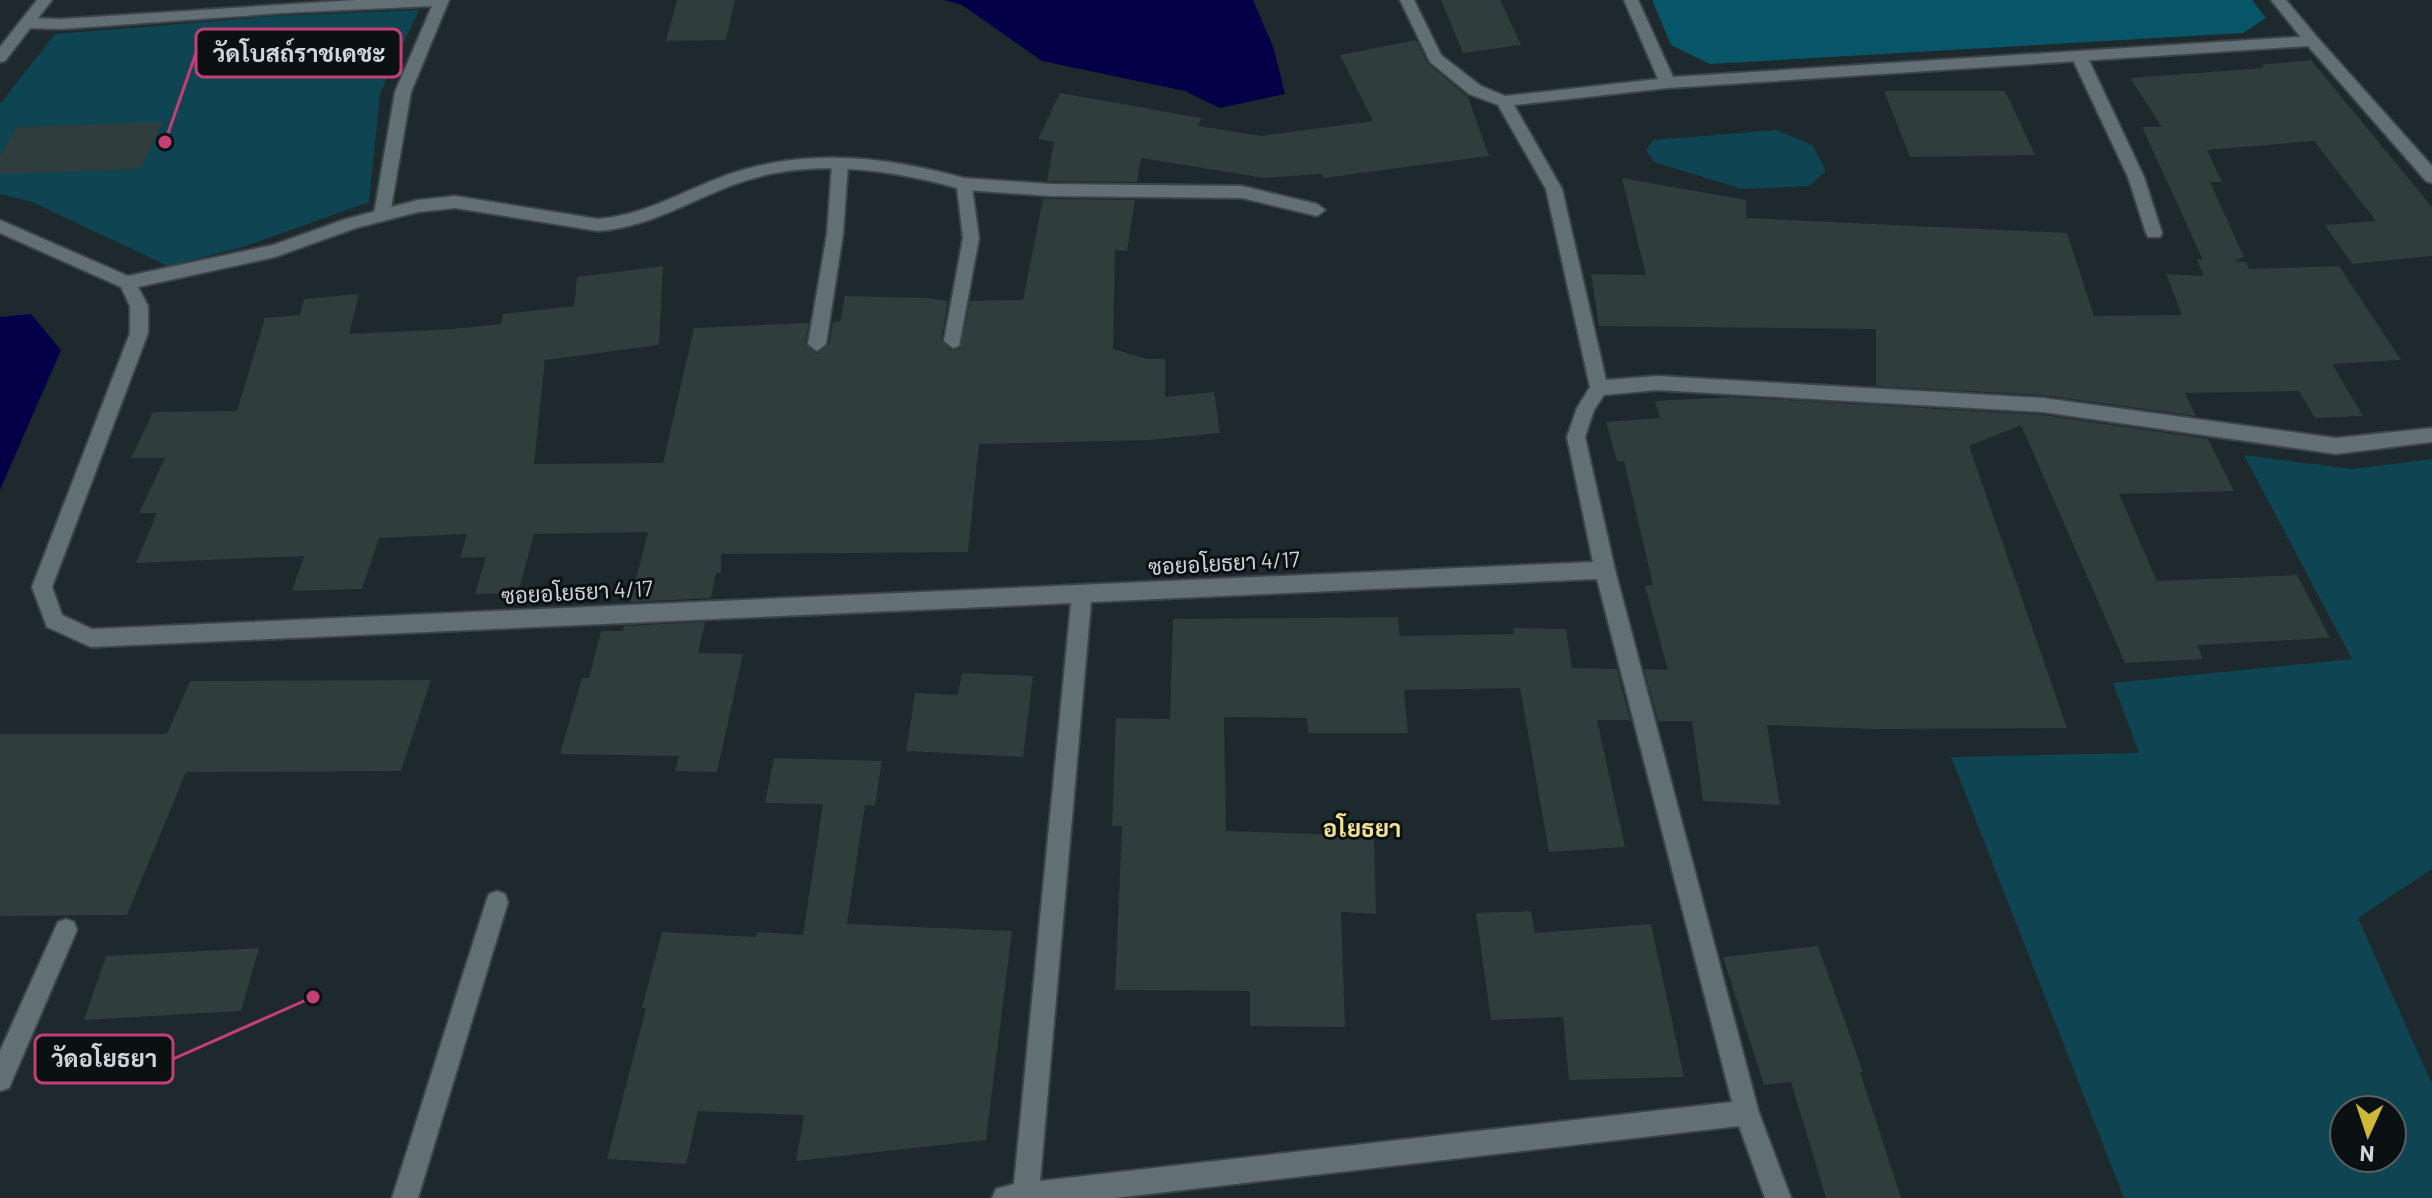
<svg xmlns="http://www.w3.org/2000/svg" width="2432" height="1198" viewBox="0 0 2432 1198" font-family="Barlow,Sarabun,sans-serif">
<rect width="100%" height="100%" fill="#1d292d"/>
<!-- green -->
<path fill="#0f4553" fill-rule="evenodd" d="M 419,10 L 380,93 L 369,202 L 243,247 L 168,266 L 32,202 L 0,194 L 0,104 L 55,34 L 276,16 Z
M 1777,130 L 1812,145 L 1826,171 L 1809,186 L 1742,189 L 1654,162 L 1646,150 L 1653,140 Z
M 2244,455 L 2352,469 L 2432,459 L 2432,869 L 2358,918 L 2432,1084 L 2432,1198 L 2124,1198 L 1951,757 L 2139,753 L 2113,683 L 2352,659 ZM 2344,1110 L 2392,1110 L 2392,1158 L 2344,1158 Z"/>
<!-- forest -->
<path fill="#065668" d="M 1652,0 L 2252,0 L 2266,18 L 2243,33 L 1710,64 L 1671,45 Z"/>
<!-- water -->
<path fill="#040048" d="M 944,0 L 1253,0 L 1274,49 L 1285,94 L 1220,108 L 1185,91 L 1042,61 L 962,5 Z
M 31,314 L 61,350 L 0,490 L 0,317 Z"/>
<!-- building -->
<path fill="#2f3d3d" d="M 677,0 L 735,0 L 726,40 L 666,41 Z
M 1441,0 L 1500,0 L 1521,45 L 1463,53 Z
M 1416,40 L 1428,64 L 1468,97 L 1489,156 L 1323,178 L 1322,174 L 1264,178 L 1141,158 L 1137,182 L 1047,181 L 1054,142 L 1038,139 L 1060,93 L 1201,118 L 1198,126 L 1261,136 L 1373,121 L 1340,55 Z
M 2311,60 L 2432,207 L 2432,256 L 2352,264 L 2325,225 L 2376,221 L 2314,141 L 2207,150 L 2222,182 L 2210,182 L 2244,257 L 2234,261 L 2246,262 L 2249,269 L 2339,266 L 2401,360 L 2332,364 L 2363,416 L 2315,418 L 2299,391 L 2185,393 L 2196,416 L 2043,395 L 1876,386 L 1876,329 L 1599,326 L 1591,274 L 1646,275 L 1622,178 L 1746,200 L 1746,218 L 2067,233 L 2094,316 L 2182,315 L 2166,274 L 2204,276 L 2197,259 L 2203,260 L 2142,127 L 2162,127 L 2130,78 L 2264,68 L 2261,65 Z
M 1884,91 L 2005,91 L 2035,155 L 1910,157 Z
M 163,122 L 140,169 L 0,174 L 0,156 L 17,127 Z
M 1043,199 L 1135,200 L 1127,251 L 1115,250 L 1113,349 L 1147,359 L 1165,359 L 1165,397 L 1214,392 L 1220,433 L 1149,440 L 979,444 L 968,552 L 721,554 L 721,573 L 716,573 L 711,598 L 630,602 L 648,532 L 534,534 L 518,593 L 475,594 L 486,557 L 460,558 L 467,534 L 379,538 L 362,589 L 292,591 L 304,556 L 136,563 L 157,513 L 139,513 L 165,458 L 131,458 L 153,412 L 237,411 L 265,318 L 300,315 L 304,299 L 359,294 L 349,334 L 453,329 L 501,324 L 503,314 L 574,306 L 577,277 L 663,266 L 659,345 L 545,360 L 534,464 L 663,463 L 694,328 L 809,323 L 805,343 L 817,354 L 829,344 L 833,322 L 840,321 L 845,296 L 927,298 L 948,301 L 941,340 L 951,350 L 960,349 L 970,301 L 1023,300 Z
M 1733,397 L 2043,415 L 2208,439 L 2234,491 L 2119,494 L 2157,581 L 2297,575 L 2330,638 L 2197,645 L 2203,659 L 2125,663 L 2021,425 L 1969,446 L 2067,728 L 1874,729 L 1767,725 L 1780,805 L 1703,801 L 1692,721 L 1658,721 L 1644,669 L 1668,670 L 1645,586 L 1653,585 L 1624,461 L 1617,461 L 1606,422 L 1660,418 L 1655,401 Z
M 1398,617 L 1400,636 L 1514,634 L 1513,628 L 1566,629 L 1572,668 L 1617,669 L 1630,720 L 1597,720 L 1625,847 L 1549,852 L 1520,688 L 1404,690 L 1408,733 L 1308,733 L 1307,718 L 1224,717 L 1226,831 L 1374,836 L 1376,914 L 1341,912 L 1345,1027 L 1250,1026 L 1250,991 L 1115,990 L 1122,826 L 1112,826 L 1116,718 L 1170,719 L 1173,619 Z
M 705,622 L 698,653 L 743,654 L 717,772 L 675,771 L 679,756 L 560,754 L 582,678 L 589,678 L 601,631 L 623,631 L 624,626 Z
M 962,673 L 1033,676 L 1023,757 L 906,751 L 915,693 L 958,695 Z
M 431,680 L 401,771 L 186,772 L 127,915 L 0,916 L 0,734 L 167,734 L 190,681 Z
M 774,758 L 882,761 L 875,806 L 865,805 L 847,924 L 1012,931 L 986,1140 L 796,1161 L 804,1115 L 698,1111 L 686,1164 L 607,1159 L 646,1008 L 642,1008 L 662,932 L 756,937 L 757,932 L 803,935 L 823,804 L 765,803 Z
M 1531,911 L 1535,933 L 1651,924 L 1684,1077 L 1569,1080 L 1563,1017 L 1491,1020 L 1476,913 Z
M 1818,946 L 1863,1072 L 1860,1072 L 1901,1198 L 1826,1198 L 1791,1082 L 1764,1085 L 1723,957 Z
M 259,948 L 241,1011 L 84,1020 L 106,956 Z"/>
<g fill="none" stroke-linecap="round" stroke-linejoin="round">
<!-- service casing -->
<g stroke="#3b4548" stroke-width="4">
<path id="service" d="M 355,0 L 449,0 L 411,92 L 390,214 L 382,220 L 374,214 L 395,92 L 432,6 L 282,13 L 61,29 L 27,28 L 19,23 L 27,18 L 61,19 Z
M 2271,0 L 2286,0 L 2317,37 L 2317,45 L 2307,45 Z
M 2079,51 L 2087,56 L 2144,177 L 2162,233 L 2160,237 L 2148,237 L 2146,233 L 2128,177 L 2071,56 Z
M 840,158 L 848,164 L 843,234 L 826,344 L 817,351 L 808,344 L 827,234 L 832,164 Z
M 965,178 L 1050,184 L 1242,186 L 1317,204 L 1325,210 L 1317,216 L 1242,198 L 1050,196 L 965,190 L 957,184 Z
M 497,891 L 505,894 L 508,902 L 418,1198 L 392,1198 L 486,902 L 489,894 Z
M 66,919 L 74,922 L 77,930 L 9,1088 L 0,1091 L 0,1051 L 58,922 Z"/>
</g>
<!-- minor casing -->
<g stroke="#3b4548" stroke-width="4">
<path id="minor" d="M 1400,0 L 1414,0 L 1441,55 L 1481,86 L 1505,96 L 1658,79 L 1624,0 L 1638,0 L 1673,77 L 2312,36 L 2317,37 L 2432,166 L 2432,183 L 2426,181 L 2308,46 L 1668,88 L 1514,105 L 1562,189 L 1606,380 L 1657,376 L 2043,398 L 2336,438 L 2432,428 L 2432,442 L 2336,454 L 2043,412 L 1657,390 L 1604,395 L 1594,410 L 1585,437 L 1615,570 L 1759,1113 L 1791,1198 L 1765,1198 L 1739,1126 L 1114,1198 L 992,1198 L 996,1189 L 1014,1184 L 1071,603 L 91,647 L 47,627 L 32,587 L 130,333 L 130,306 L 121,287 L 0,233 L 0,220 L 128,276 L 273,245 L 346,219 L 418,200 L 455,196 L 598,219 C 644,215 677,194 719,178 C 801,146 888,156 971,180 L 979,238 L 959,346 L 953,348 L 944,341 L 963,238 L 957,188 C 883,168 803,157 730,186 C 684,204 648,227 598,231 L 455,208 L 418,212 L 356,228 L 275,257 L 138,287 L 148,306 L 148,333 L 52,587 L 62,615 L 92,629 L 1593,562 L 1567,437 L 1577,408 L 1590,387 L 1546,189 L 1498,105 L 1469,94 L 1430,62 ZM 1597,579 L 1732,1102 L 1040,1181 L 1091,602 Z"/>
</g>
<!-- tertiary casing -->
<g stroke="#3b4548" stroke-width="4">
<path id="tertiary" d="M 37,0 L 52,0 L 5,61 L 0,62 L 0,47 Z"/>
</g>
<!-- service -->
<use href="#service" fill="#627075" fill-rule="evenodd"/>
<!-- minor -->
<use href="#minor" fill="#627075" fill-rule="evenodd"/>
<!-- tertiary -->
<use href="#tertiary" fill="#627075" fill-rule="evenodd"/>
</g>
<g text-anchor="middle" stroke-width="6" stroke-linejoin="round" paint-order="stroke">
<!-- street labels -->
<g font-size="22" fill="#cfd6d9" stroke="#0b1112">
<text transform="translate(1224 563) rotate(-3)" y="8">ซอยอโยธยา 4/17</text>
<text transform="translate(577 592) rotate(-3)" y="8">ซอยอโยธยา 4/17</text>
</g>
<!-- neighbourhood labels -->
<g font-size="24" font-weight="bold" fill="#f2e394" stroke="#0b1112">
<text x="1362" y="837">อโยธยา</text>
</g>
</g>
<!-- callouts -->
<path fill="none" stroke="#c53e74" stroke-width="3" d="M165 142L196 53M313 997L173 1059"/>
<g fill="#c53e74" stroke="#0b1112" stroke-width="3">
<circle cx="165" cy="142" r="8"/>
<circle cx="313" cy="997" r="8"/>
</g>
<g fill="#0b1112" stroke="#c53e74" stroke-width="3">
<rect x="196" y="29" width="205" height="48" rx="8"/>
<rect x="35" y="1035" width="138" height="48" rx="8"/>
</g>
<g font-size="24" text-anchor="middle" font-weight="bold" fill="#cfd6d9">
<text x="299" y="62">วัดโบสถ์ราชเดชะ</text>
<text x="104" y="1067">วัดอโยธยา</text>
</g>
<!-- north arrow -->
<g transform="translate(2368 1134) rotate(183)"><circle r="38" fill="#0b1112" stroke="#596062" stroke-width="2"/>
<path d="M0-6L14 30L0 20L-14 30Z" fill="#cfb837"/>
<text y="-12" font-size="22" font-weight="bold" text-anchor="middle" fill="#cfd6d9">N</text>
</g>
</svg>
